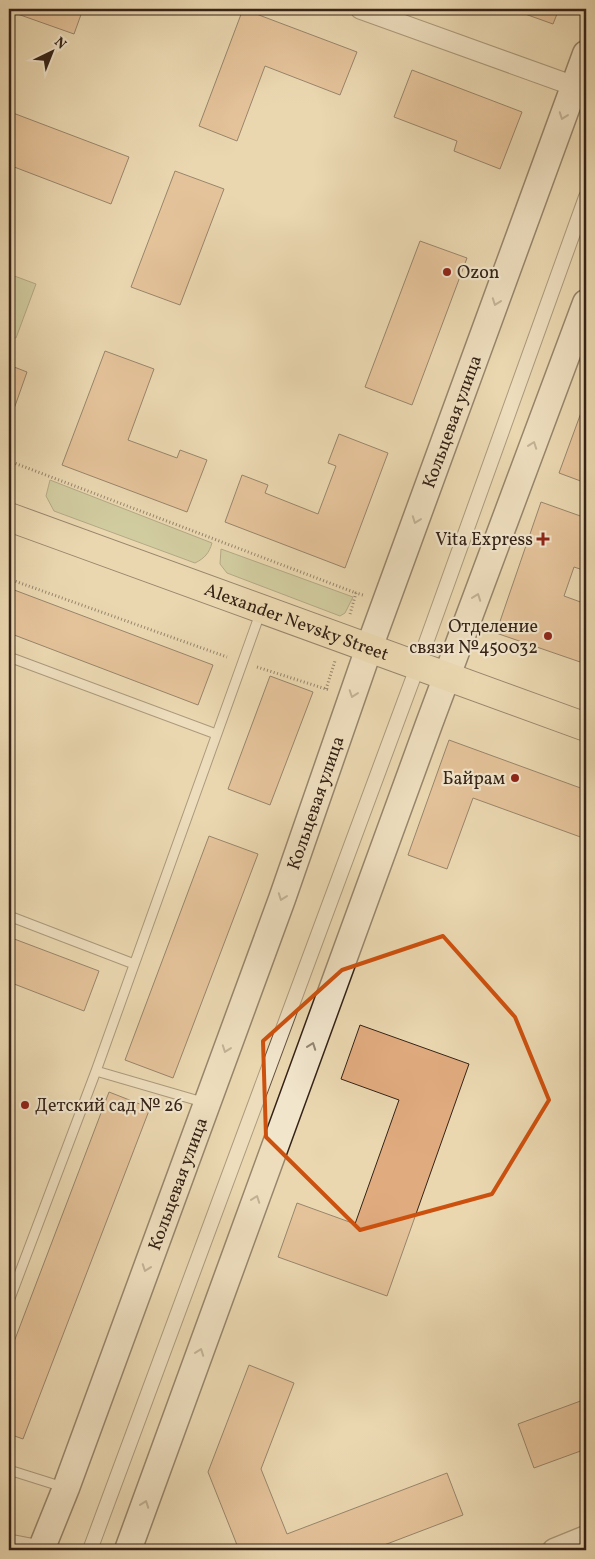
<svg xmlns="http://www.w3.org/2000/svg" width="595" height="1559" viewBox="0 0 595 1559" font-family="Vollkorn,serif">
<rect width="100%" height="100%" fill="#ead7b0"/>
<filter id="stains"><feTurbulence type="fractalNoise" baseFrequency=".004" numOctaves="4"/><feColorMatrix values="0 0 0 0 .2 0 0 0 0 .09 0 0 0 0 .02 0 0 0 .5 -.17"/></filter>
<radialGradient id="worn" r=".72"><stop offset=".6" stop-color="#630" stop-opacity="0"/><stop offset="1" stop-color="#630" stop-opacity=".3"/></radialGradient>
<!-- grass -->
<path fill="#b4bf8d" stroke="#747152" d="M 9,274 L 36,284 L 16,338 L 9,335 Z
M 50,480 L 212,543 C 209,553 205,558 195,563 L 54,511 L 46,496 Z
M 221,549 L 353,597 L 345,613 L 340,616 L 227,573 L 220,564 Z"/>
<!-- building -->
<path fill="#e0ab7f" stroke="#352317" d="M 9,9 L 83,9 L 74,34 L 9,11 Z
M 243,9 L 357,52 L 340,95 L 265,66 L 237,141 L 199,126 Z
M 511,9 L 559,9 L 553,24 Z
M 412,70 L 522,112 L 500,169 L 454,151 L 457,141 L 394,117 Z
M 13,113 L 129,157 L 111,204 L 9,165 L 9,126 Z
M 175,171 L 224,189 L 180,305 L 131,287 Z
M 420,241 L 467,258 L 412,405 L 365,387 Z
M 105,351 L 154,369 L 128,440 L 177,458 L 180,450 L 207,460 L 187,512 L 62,465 Z
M 9,365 L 27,372 L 9,423 Z
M 582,410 L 586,411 L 586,483 L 559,473 Z
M 339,434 L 388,453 L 345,568 L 225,522 L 242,475 L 268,485 L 265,493 L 318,514 L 336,466 L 328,463 Z
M 541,502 L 586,518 L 586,571 L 574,567 L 564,596 L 586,604 L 586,664 L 496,633 Z
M 9,588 L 213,665 L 198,705 L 9,633 Z
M 270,676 L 313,692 L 270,805 L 228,789 Z
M 449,740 L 586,790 L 586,839 L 473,798 L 447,869 L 408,855 Z
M 209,836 L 258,854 L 173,1078 L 125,1060 Z
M 9,937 L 99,971 L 84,1011 L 9,982 Z
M 360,1025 L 469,1064 L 387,1296 L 278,1257 L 297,1203 L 355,1224 L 399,1100 L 341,1079 Z
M 109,1092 L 150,1108 L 23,1439 L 9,1434 L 9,1355 Z
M 249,1365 L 294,1383 L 261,1469 L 287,1534 L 447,1473 L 463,1515 L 371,1550 L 239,1550 L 208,1472 Z
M 586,1399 L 586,1449 L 534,1468 L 518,1424 Z"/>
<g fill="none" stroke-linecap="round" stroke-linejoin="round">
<!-- service casing -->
<g stroke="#62503d" stroke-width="11">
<path id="service" d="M 9,657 L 216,734
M 9,916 L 134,964
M 96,1071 L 206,1103
M 9,1301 L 96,1071 L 261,611
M 9,1470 L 63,1487
M 9,1539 L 40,1545"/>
</g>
<!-- pedestrian casing -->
<g stroke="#62503d" stroke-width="16">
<path id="pedestrian" d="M 90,1550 L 418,665 L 586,197"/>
</g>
<!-- minor casing -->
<g stroke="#62503d" stroke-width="21">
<path id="minor" d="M 360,9 L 585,90"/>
</g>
<!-- tertiary casing -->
<g stroke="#62503d" stroke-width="25">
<path id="tertiary" d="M 554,1550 L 586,1537"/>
</g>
<!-- secondary casing -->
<g stroke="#352317" stroke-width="29">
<g id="secondary">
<path id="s1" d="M 41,1550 L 66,1488 L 282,899 L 369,648 L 586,54"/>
<path d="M 128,1550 L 429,724 L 586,303"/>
</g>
</g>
<!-- primary casing -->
<g stroke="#352317" stroke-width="30">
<g id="primary">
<path id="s2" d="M 9,517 L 586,727"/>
</g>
</g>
<!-- path -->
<path stroke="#352317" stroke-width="3" stroke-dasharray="1 2.5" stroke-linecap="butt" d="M 9,461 L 356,593
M 9,579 L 227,657
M 350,614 L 356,593 L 363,595
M 257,667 L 329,690
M 326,689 L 335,661"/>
<!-- service -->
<use href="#service" stroke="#f1e5cc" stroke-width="9"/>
<!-- pedestrian -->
<use href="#pedestrian" stroke="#f1e5cc" stroke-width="14"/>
<!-- minor -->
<use href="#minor" stroke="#f1e5cc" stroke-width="19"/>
<!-- tertiary -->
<use href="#tertiary" stroke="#f1e5cc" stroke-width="22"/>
<!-- secondary -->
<use href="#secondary" stroke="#f1e5cc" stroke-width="26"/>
<!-- primary -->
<use href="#primary" stroke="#ead7b0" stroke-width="28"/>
</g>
<!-- one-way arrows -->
<defs><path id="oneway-chevron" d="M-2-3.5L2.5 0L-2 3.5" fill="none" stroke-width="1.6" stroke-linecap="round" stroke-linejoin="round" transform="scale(1.25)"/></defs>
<g stroke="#938472">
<use href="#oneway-chevron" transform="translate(563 116) rotate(110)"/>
<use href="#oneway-chevron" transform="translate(496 302) rotate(110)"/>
<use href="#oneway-chevron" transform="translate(533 445) rotate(-70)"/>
<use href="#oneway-chevron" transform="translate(416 520) rotate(110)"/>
<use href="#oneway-chevron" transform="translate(477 597) rotate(-70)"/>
<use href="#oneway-chevron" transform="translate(353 694) rotate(109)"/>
<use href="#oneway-chevron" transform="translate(282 897) rotate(110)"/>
<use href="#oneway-chevron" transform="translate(312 1046) rotate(-70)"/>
<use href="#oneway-chevron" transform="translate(226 1049) rotate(110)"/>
<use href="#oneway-chevron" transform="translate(256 1199) rotate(-70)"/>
<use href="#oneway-chevron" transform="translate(146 1268) rotate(110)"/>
<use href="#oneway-chevron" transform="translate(200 1352) rotate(-70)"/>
<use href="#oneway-chevron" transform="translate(145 1504) rotate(-70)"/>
</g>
<!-- marked area -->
<path d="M0 0H595V1559H0ZM 443,936 L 515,1017 L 549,1100 L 492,1194 L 360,1230 L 266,1137 L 263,1041 L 342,970 Z" fill="#ead7b0" fill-opacity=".55" fill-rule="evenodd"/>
<path fill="none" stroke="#cd510e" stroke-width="4" stroke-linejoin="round" d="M 443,936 L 515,1017 L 549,1100 L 492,1194 L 360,1230 L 266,1137 L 263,1041 L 342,970 Z"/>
<!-- markers -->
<g fill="#8f2418" stroke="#f1e5cc" stroke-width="2">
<circle cx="447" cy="272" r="5"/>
<path d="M540.5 531.5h5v5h5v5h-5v5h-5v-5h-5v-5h5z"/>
<circle cx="548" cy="636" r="5"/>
<circle cx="515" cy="778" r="5"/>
<circle cx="25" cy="1105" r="5"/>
</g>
<g text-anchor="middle" stroke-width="4.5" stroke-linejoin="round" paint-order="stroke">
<!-- poi labels -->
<g font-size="18" fill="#352317" stroke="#f1e5cc" text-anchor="end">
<text x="457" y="278" text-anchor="start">Ozon</text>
<text x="533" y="545">Vita Express</text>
<text x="538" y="632">Отделение<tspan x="538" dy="21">связи №450032</tspan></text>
<text x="505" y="784">Байрам</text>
<text x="35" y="1111" text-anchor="start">Детский сад № 26</text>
</g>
<!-- street labels -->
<g font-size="18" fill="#352317" stroke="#f1e5cc">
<text dy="6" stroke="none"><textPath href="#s1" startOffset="1201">Кольцевая улица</textPath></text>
<text dy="6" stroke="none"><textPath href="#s2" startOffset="306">Alexander Nevsky Street</textPath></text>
<text dy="6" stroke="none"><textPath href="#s1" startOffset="796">Кольцевая улица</textPath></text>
<text dy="6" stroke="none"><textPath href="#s1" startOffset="391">Кольцевая улица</textPath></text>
</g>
</g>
<!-- margin -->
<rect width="595" height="1559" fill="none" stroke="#ead7b0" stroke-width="30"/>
<rect x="10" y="10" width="575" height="1539" fill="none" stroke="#352317" stroke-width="2.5"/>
<rect x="15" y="15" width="565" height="1529" fill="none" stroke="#352317"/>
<!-- north arrow -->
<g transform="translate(52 52) rotate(43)" stroke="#f1e5cc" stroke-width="4" paint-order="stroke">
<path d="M0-4L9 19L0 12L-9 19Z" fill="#352317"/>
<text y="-8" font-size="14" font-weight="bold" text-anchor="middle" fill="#352317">N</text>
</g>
<rect width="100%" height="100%" filter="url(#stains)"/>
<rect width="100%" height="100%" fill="url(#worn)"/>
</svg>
